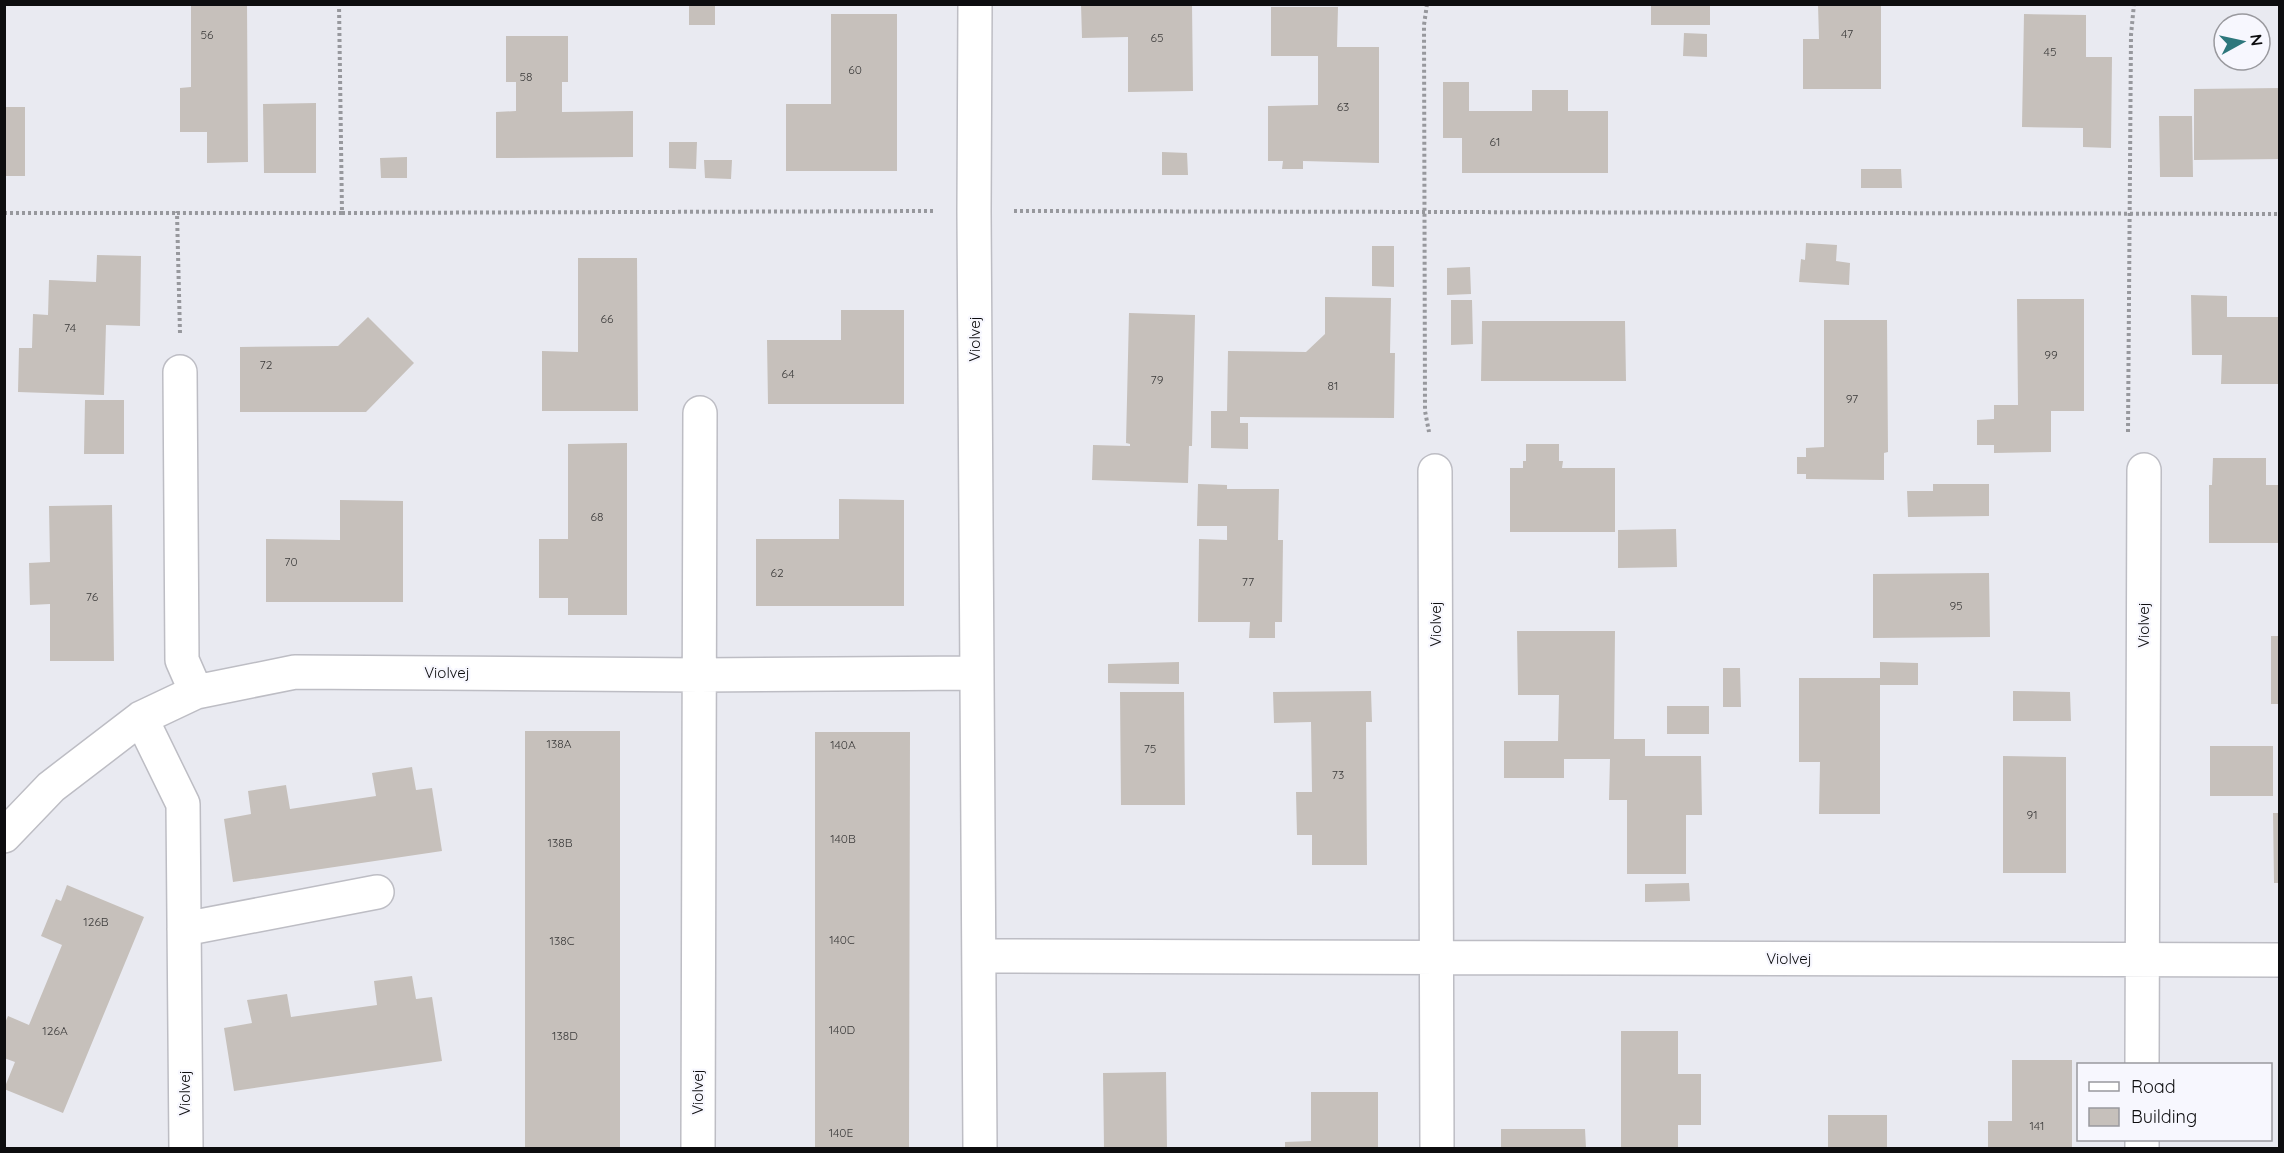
<svg xmlns="http://www.w3.org/2000/svg" width="2284" height="1153" viewBox="0 0 2284 1153" font-family="Quicksand,sans-serif">
<rect width="100%" height="100%" fill="#e9eaf1"/>
<!-- building -->
<path fill="#c6c0bb" d="M 191,4 L 247,4 L 248,162 L 207,163 L 207,132 L 180,132 L 180,88 L 191,87 Z
M 1081,4 L 1192,4 L 1193,91 L 1128,92 L 1128,37 L 1082,38 Z
M 1651,4 L 1710,4 L 1710,25 L 1651,25 Z
M 1818,4 L 1881,4 L 1881,89 L 1803,89 L 1803,39 L 1819,39 Z
M 689,5 L 715,5 L 715,25 L 689,25 Z
M 1271,7 L 1338,7 L 1337,47 L 1379,47 L 1379,163 L 1303,161 L 1303,169 L 1282,169 L 1283,161 L 1268,161 L 1268,106 L 1318,105 L 1318,56 L 1271,56 Z
M 831,14 L 897,14 L 897,171 L 786,171 L 786,104 L 831,104 Z
M 2024,14 L 2086,15 L 2086,57 L 2112,57 L 2111,148 L 2083,147 L 2083,128 L 2022,127 Z
M 1684,33 L 1707,34 L 1707,57 L 1683,56 Z
M 506,36 L 568,36 L 568,82 L 562,82 L 562,112 L 633,111 L 633,157 L 496,158 L 496,112 L 516,111 L 516,82 L 506,82 Z
M 1443,82 L 1469,82 L 1469,111 L 1532,111 L 1532,90 L 1568,90 L 1568,111 L 1608,111 L 1608,173 L 1462,173 L 1462,138 L 1443,138 Z
M 2280,88 L 2280,159 L 2194,160 L 2194,89 Z
M 316,103 L 316,173 L 264,173 L 263,104 Z
M 4,107 L 25,107 L 25,176 L 4,176 Z
M 2159,116 L 2192,116 L 2193,177 L 2160,177 Z
M 669,142 L 697,142 L 696,169 L 669,168 Z
M 1162,152 L 1187,153 L 1188,175 L 1162,175 Z
M 407,157 L 407,178 L 381,178 L 380,158 Z
M 704,160 L 732,160 L 731,179 L 705,178 Z
M 1861,169 L 1901,169 L 1902,188 L 1861,188 Z
M 1806,243 L 1837,245 L 1836,261 L 1850,263 L 1849,285 L 1799,282 L 1801,259 L 1805,260 Z
M 1372,246 L 1394,246 L 1394,287 L 1372,286 Z
M 97,255 L 141,256 L 140,326 L 106,325 L 104,395 L 18,392 L 19,348 L 32,348 L 33,314 L 48,315 L 49,280 L 96,282 Z
M 578,258 L 637,258 L 638,411 L 542,411 L 542,351 L 578,352 Z
M 1470,267 L 1471,294 L 1447,295 L 1447,268 Z
M 2191,295 L 2227,296 L 2227,317 L 2280,317 L 2280,384 L 2221,384 L 2222,355 L 2192,355 Z
M 1325,297 L 1391,298 L 1390,353 L 1395,353 L 1394,418 L 1240,417 L 1240,423 L 1248,423 L 1248,449 L 1211,448 L 1211,411 L 1227,411 L 1228,351 L 1306,352 L 1325,334 Z
M 2017,299 L 2084,299 L 2084,411 L 2051,411 L 2051,452 L 1994,453 L 1994,445 L 1977,445 L 1977,420 L 1994,419 L 1994,405 L 2018,405 Z
M 1451,300 L 1472,300 L 1473,344 L 1451,345 Z
M 841,310 L 904,310 L 904,404 L 768,404 L 767,340 L 841,340 Z
M 1129,313 L 1195,315 L 1192,446 L 1189,446 L 1188,483 L 1092,480 L 1093,445 L 1130,446 L 1130,444 L 1126,443 Z
M 368,317 L 414,363 L 366,412 L 240,412 L 240,347 L 338,346 Z
M 1824,320 L 1887,320 L 1888,452 L 1884,453 L 1884,480 L 1806,479 L 1806,474 L 1797,474 L 1797,457 L 1806,457 L 1806,448 L 1824,447 Z
M 1482,321 L 1625,321 L 1626,381 L 1481,381 Z
M 85,400 L 124,400 L 124,454 L 84,454 Z
M 627,443 L 627,615 L 568,615 L 568,598 L 539,598 L 539,539 L 568,539 L 568,444 Z
M 1526,444 L 1559,444 L 1559,461 L 1563,461 L 1562,468 L 1615,468 L 1615,532 L 1510,532 L 1510,468 L 1523,468 L 1523,461 L 1526,461 Z
M 2213,458 L 2266,458 L 2266,485 L 2280,485 L 2280,543 L 2209,543 L 2209,485 L 2212,485 Z
M 1198,484 L 1227,485 L 1227,489 L 1279,489 L 1278,540 L 1283,540 L 1282,622 L 1275,622 L 1275,638 L 1249,638 L 1250,622 L 1198,622 L 1199,539 L 1227,540 L 1227,526 L 1197,526 Z
M 1933,484 L 1989,484 L 1989,516 L 1908,517 L 1907,491 L 1933,491 Z
M 839,499 L 904,500 L 904,606 L 756,606 L 756,539 L 839,539 Z
M 340,500 L 403,501 L 403,602 L 266,602 L 266,539 L 340,540 Z
M 112,505 L 114,661 L 50,661 L 50,604 L 30,605 L 29,563 L 50,562 L 49,506 Z
M 1676,529 L 1677,567 L 1618,568 L 1618,530 Z
M 1989,573 L 1990,637 L 1873,638 L 1873,574 Z
M 1517,631 L 1615,631 L 1614,739 L 1645,739 L 1645,756 L 1701,756 L 1702,815 L 1686,815 L 1686,874 L 1627,874 L 1627,800 L 1609,800 L 1610,759 L 1564,759 L 1564,778 L 1504,778 L 1504,741 L 1558,741 L 1559,695 L 1518,695 Z
M 2271,636 L 2280,636 L 2280,704 L 2271,704 Z
M 1179,662 L 1179,684 L 1108,683 L 1108,664 Z
M 1880,662 L 1918,663 L 1918,685 L 1880,685 L 1880,814 L 1819,814 L 1820,762 L 1799,762 L 1799,678 L 1880,678 Z
M 1723,668 L 1740,668 L 1741,707 L 1723,707 Z
M 1371,691 L 1372,722 L 1366,722 L 1367,865 L 1312,865 L 1312,835 L 1297,835 L 1296,792 L 1312,792 L 1311,722 L 1274,723 L 1273,692 Z
M 2013,691 L 2070,692 L 2071,721 L 2013,721 Z
M 1120,692 L 1184,692 L 1185,805 L 1121,805 Z
M 1667,706 L 1709,706 L 1709,734 L 1667,734 Z
M 525,731 L 620,731 L 620,1148 L 525,1148 Z
M 815,732 L 910,732 L 909,1148 L 815,1148 Z
M 2210,746 L 2273,746 L 2273,796 L 2210,796 Z
M 2003,756 L 2066,757 L 2066,873 L 2003,873 Z
M 412,767 L 416,790 L 432,788 L 442,851 L 233,882 L 224,819 L 251,814 L 248,791 L 286,785 L 290,809 L 376,796 L 372,773 Z
M 2273,813 L 2280,813 L 2280,883 L 2274,883 Z
M 1689,883 L 1690,901 L 1645,902 L 1645,884 Z
M 67,885 L 144,917 L 63,1113 L 4,1089 L 15,1062 L 4,1058 L 4,1025 L 8,1016 L 29,1025 L 62,945 L 41,936 L 56,899 L 61,901 Z
M 412,976 L 416,999 L 432,997 L 442,1061 L 234,1091 L 224,1028 L 252,1023 L 247,1000 L 287,994 L 291,1017 L 377,1005 L 374,981 Z
M 1621,1031 L 1678,1031 L 1678,1074 L 1701,1074 L 1701,1125 L 1678,1125 L 1678,1148 L 1621,1148 Z
M 2012,1060 L 2072,1060 L 2072,1148 L 1988,1148 L 1988,1121 L 2012,1121 Z
M 1166,1072 L 1167,1148 L 1104,1148 L 1103,1073 Z
M 1311,1092 L 1378,1092 L 1378,1148 L 1285,1148 L 1285,1142 L 1311,1141 Z
M 1828,1115 L 1887,1115 L 1887,1148 L 1828,1148 Z
M 1501,1129 L 1585,1129 L 1586,1148 L 1501,1148 Z"/>
<g fill="none" stroke-linecap="round" stroke-linejoin="round">
<!-- minor casing -->
<g stroke="#bdbdc4" stroke-width="36">
<path id="minor" d="M 975,4 L 974,211 L 980,1148
M 180,372 L 182,660 L 196,692
M 1435,471 L 1437,1148
M 141,718 L 183,804 L 186,1148
M 4,836 L 51,787 L 141,718 L 196,692 L 295,672 L 700,675 L 977,673
M 184,929 L 377,892
M 979,956 L 2280,960
M 2142,1064 L 2144,470
M 698,1148 L 700,413
M 2142,1148 L 2142,1140"/>
</g>
<!-- path -->
<path stroke="#97989d" stroke-width="4" stroke-dasharray="3 3" stroke-linecap="butt" d="M 1427,4 L 1424,25 L 1425,411 L 1429,432
M 1014,211 L 2280,214
M 4,213 L 177,213
M 342,213 L 935,211
M 180,333 L 177,213 L 342,213 L 339,4
M 2128,432 L 2131,35 L 2134,4"/>
<!-- minor -->
<use href="#minor" stroke="#fff" stroke-width="33"/>
</g>
<g text-anchor="middle" stroke-width="4.5" stroke-linejoin="round" paint-order="stroke">
<!-- number labels -->
<g font-size="12" fill="#3b3a3a">
<text x="1847" y="38">47</text>
<text x="207" y="39">56</text>
<text x="1157" y="42">65</text>
<text x="2050" y="56">45</text>
<text x="855" y="74">60</text>
<text x="526" y="81">58</text>
<text x="1343" y="111">63</text>
<text x="1495" y="146">61</text>
<text x="607" y="323">66</text>
<text x="70" y="332">74</text>
<text x="2051" y="359">99</text>
<text x="266" y="369">72</text>
<text x="788" y="378">64</text>
<text x="1157" y="384">79</text>
<text x="1333" y="390">81</text>
<text x="1852" y="403">97</text>
<text x="597" y="521">68</text>
<text x="291" y="566">70</text>
<text x="777" y="577">62</text>
<text x="1248" y="586">77</text>
<text x="92" y="601">76</text>
<text x="1956" y="610">95</text>
<text x="559" y="748">138A</text>
<text x="843" y="749">140A</text>
<text x="1150" y="753">75</text>
<text x="1338" y="779">73</text>
<text x="2032" y="819">91</text>
<text x="843" y="843">140B</text>
<text x="560" y="847">138B</text>
<text x="96" y="926">126B</text>
<text x="842" y="944">140C</text>
<text x="562" y="945">138C</text>
<text x="842" y="1034">140D</text>
<text x="55" y="1035">126A</text>
<text x="565" y="1040">138D</text>
<text x="2037" y="1130">141</text>
<text x="841" y="1137">140E</text>
</g>
<!-- street labels -->
<g font-size="15" fill="#0d0d0f" stroke="#f7f7fe">
<text transform="translate(975 339) rotate(-90)" y="5">Violvej</text>
<text transform="translate(1436 624) rotate(-90)" y="5">Violvej</text>
<text transform="translate(2144 625) rotate(-90)" y="5">Violvej</text>
<text x="447" y="678">Violvej</text>
<text x="1789" y="964">Violvej</text>
<text transform="translate(698 1092) rotate(-90)" y="5">Violvej</text>
<text transform="translate(185 1093) rotate(-90)" y="5">Violvej</text>
</g>
</g>
<!-- border -->
<rect width="2284" height="1153" fill="none" stroke="#0d0d0f" stroke-width="12"/>
<!-- legend -->
<rect x="2077" y="1063" width="195" height="78" fill="#f7f7fe" stroke="#99999e" stroke-width="1.5"/>
<rect x="2089" y="1082" width="30" height="9" fill="#ffffff" stroke="#99999e" stroke-width="1.5"/>
<text x="2131" y="1093" font-size="18" fill="#0d0d0f">Road</text>
<rect x="2089" y="1108" width="30" height="18" fill="#c6c0bb" stroke="#99999e" stroke-width="1.5"/>
<text x="2131" y="1123" font-size="18" fill="#0d0d0f">Building</text>
<!-- north arrow -->
<g transform="translate(2242 42) rotate(82)"><circle r="28" fill="#f7f7fe" stroke="#99999e" stroke-width="1.5"/>
<path d="M0-4.5L10 22L0 15L-10 22Z" fill="#2d777c"/>
<text y="-9" font-size="16" font-weight="bold" text-anchor="middle" fill="#0d0d0f">N</text>
</g>
</svg>
